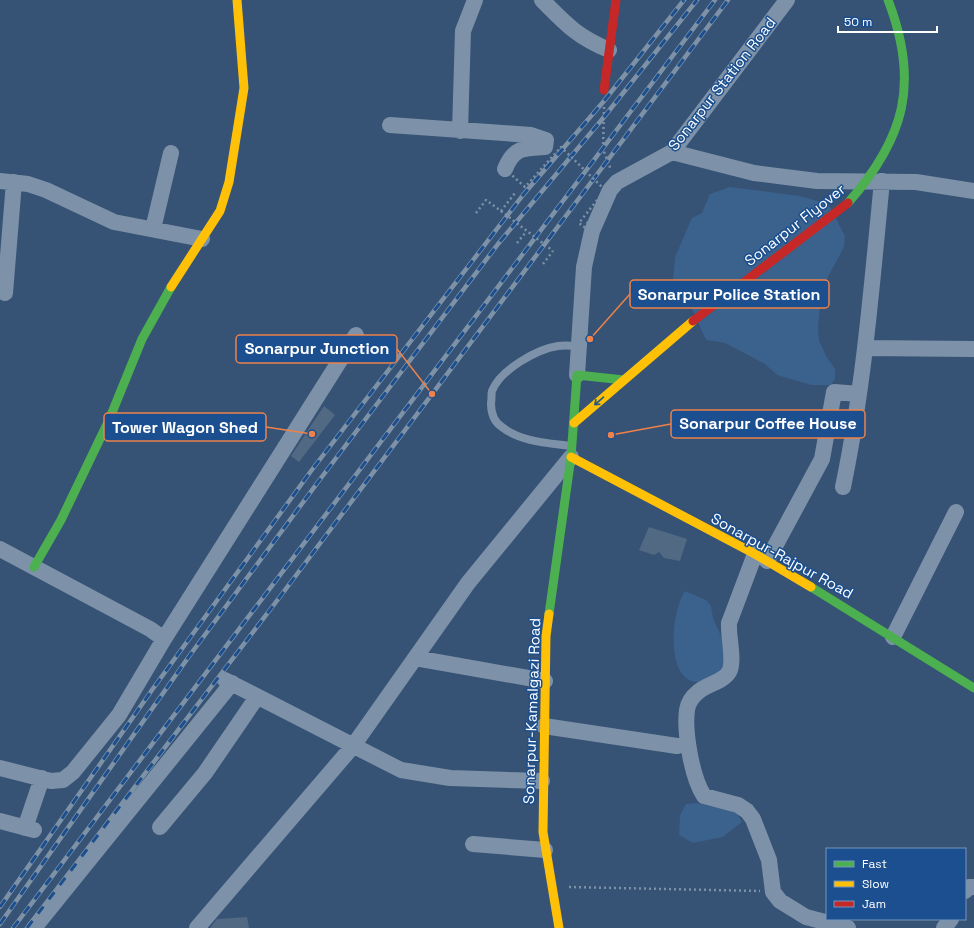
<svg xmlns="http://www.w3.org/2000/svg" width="974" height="928" viewBox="0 0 974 928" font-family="'Space Grotesk',sans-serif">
<rect width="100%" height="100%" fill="#365274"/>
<!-- water -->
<path fill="#3b618d" d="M 730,187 L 800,196 L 821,202 L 830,207 L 845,236 L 844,247 L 827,279 L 821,296 L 818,327 L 819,340 L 826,356 L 835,369 L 835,379 L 831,385 L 811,385 L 777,375 L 765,364 L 725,343 L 706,340 L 693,311 L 677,290 L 673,281 L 675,257 L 692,218 L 702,213 L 710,194 Z
M 685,591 L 706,600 L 711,606 L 713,618 L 724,643 L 727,667 C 719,672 706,683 696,682 C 664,678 672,609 685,591 Z
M 696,803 L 736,812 L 742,822 L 723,837 L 693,843 L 679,835 L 680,815 L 686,804 Z"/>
<!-- building -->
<path fill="#526984" d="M 324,406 L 335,415 L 299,462 L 291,456 Z
M 649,527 L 687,539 L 680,561 L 664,558 L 659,552 L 654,555 L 639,550 Z
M 247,917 L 249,928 L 210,928 L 217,919 Z"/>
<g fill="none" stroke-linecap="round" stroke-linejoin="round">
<!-- path -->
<path stroke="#7d92a8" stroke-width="2.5" stroke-dasharray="2 3" stroke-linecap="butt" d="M 604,107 L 603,149 L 611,170
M 476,213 L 486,200 L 501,211 L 515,193
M 517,243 L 526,232
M 543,264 L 553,251
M 569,887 L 760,891"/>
<!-- lane -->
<path stroke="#7d92a8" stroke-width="8" d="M 571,446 C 548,443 521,442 502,427 C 494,422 491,412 491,403 C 492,399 491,394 492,391 C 500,370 537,349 558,346 C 565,345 572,346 579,346"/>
<!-- street -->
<path stroke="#7d92a8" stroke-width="16" d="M 542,0 C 566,24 576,36 609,50
M 390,125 L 531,135 L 546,140 L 545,147 C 524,148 514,147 505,169
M 460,131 L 463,31 L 475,0
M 672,152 L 754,173 L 817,181 L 916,182 L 974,191
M 0,181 L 28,184 L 46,190 L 114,222 L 202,239
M 153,229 L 171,153
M 5,293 L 14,182
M 865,348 L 974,349
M 577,375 L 584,267 L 592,231 L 610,190 L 617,182 L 672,152 L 787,0
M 843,487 C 864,386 872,283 882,181
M 0,549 L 150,629 L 164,639
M 755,554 L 729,623 C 728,636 735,662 729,672 C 723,682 707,684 698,692 C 693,696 688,703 687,710 C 684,732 692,778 704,796 L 738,805 L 747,811 L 753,819 L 769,860 L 773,892 L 780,901 L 806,917 L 848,928
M 767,561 L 822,459 L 834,392 L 859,394
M 893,637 L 956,512
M 415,658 L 545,681
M 225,680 L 401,770 L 450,778 L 542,781
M 544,726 L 677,746 L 688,743
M 0,768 L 51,781 L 63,780 L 73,772 L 119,715 L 164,639 L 356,335
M 0,821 L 34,830
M 160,827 L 205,773 L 257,697
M 25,828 L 42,778
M 473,844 L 545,850
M 965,891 L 969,887 L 974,887
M 34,928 L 232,683
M 197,928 L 353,746 L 468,583 L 571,457
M 944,928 L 951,919"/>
<!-- fast -->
<path stroke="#4caf50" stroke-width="9" d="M 34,567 L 61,520 L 109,420 L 142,339 L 171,287
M 811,587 L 974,688
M 549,614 L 571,457 L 577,375 L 624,380"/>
<!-- slow -->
<path stroke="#ffc107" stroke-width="9" d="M 171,287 L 220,211 L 229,182 L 244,88 L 237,0
M 574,423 L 693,321
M 571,457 L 755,554 L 811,587
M 549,614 L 546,636 L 543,832 L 559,928"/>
<!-- jam -->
<path stroke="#c62828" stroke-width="9" d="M 604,90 L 616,0"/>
<!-- rail casing -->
<g stroke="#7e92a7" stroke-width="4.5">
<path id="rail" d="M 0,907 L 152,690 L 311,471 L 523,195 L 604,101 L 684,0
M 0,924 L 190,655 L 321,478 L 498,244 L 604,117 L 697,0
M 13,928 L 715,0
M 27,928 L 279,598 L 728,0"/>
</g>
<!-- rail -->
<use href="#rail" stroke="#1b4f8f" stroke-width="3" stroke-dasharray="9" stroke-linecap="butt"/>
<!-- path-bridge -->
<path stroke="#7d92a8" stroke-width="2.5" stroke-dasharray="2 3" stroke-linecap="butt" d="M 505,169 L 525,187 L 561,147 L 605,190 L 579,223 L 584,227 L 604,203
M 501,211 L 553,251"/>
<!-- fast-bridge -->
<path stroke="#4caf50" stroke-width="9" d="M 848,203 C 905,138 920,83 888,0"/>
<!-- jam-bridge -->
<path stroke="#c62828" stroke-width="9" d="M 693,321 L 848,203"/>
</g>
<!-- one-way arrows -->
<defs><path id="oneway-shaft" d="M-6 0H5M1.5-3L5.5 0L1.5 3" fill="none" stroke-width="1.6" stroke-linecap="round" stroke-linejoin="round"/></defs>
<use stroke="#205989" href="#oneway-shaft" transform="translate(599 401) rotate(139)"/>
<g text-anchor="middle" stroke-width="3" stroke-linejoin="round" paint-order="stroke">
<!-- street labels -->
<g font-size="15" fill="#fff" stroke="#1b4f8f">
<text transform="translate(722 84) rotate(-52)" y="5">Sonarpur Station Road</text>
<text transform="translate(795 225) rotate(-38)" y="5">Sonarpur Flyover</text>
<text transform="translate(782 556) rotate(29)" y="5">Sonarpur-Rajpur Road</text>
<text transform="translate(532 711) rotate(-88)" y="5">Sonarpur-Kamalgazi Road</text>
</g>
</g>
<!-- callouts -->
<path fill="none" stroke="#ee8249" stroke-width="1.5" d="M590 339L630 294M432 394L397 349M611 435L671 424M312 434L266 427"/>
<g fill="#ee8249" stroke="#1b4f8f" stroke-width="1.5">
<circle cx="590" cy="339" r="4"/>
<circle cx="432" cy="394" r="4"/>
<circle cx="611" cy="435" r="4"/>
<circle cx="312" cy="434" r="4"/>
</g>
<g fill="#1b4f8f" stroke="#ee8249" stroke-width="1.5">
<rect x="630" y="280" width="199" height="28" rx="4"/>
<rect x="236" y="335" width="161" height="28" rx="4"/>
<rect x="671" y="410" width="194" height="28" rx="4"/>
<rect x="104" y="413" width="162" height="28" rx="4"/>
</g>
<g font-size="16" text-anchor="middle" font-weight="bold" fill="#fff">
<text x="729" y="300">Sonarpur Police Station</text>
<text x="317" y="354">Sonarpur Junction</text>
<text x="768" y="429">Sonarpur Coffee House</text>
<text x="185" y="433">Tower Wagon Shed</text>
</g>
<!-- legend -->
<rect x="826" y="848" width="140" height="72" fill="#1b4f8f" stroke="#7695bc"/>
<rect x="834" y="861" width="20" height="6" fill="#4caf50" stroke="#7695bc"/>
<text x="862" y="868" font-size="12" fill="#ffffff">Fast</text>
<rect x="834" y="881" width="20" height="6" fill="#ffc107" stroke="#7695bc"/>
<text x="862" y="888" font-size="12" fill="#ffffff">Slow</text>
<rect x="834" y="901" width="20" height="6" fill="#c62828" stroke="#7695bc"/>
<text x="862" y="908" font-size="12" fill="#ffffff">Jam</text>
<!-- scale -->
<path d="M838 26v6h99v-6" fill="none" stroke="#ffffff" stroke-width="2"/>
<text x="844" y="26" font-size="12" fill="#ffffff" stroke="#1b4f8f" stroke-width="3" paint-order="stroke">50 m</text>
</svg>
